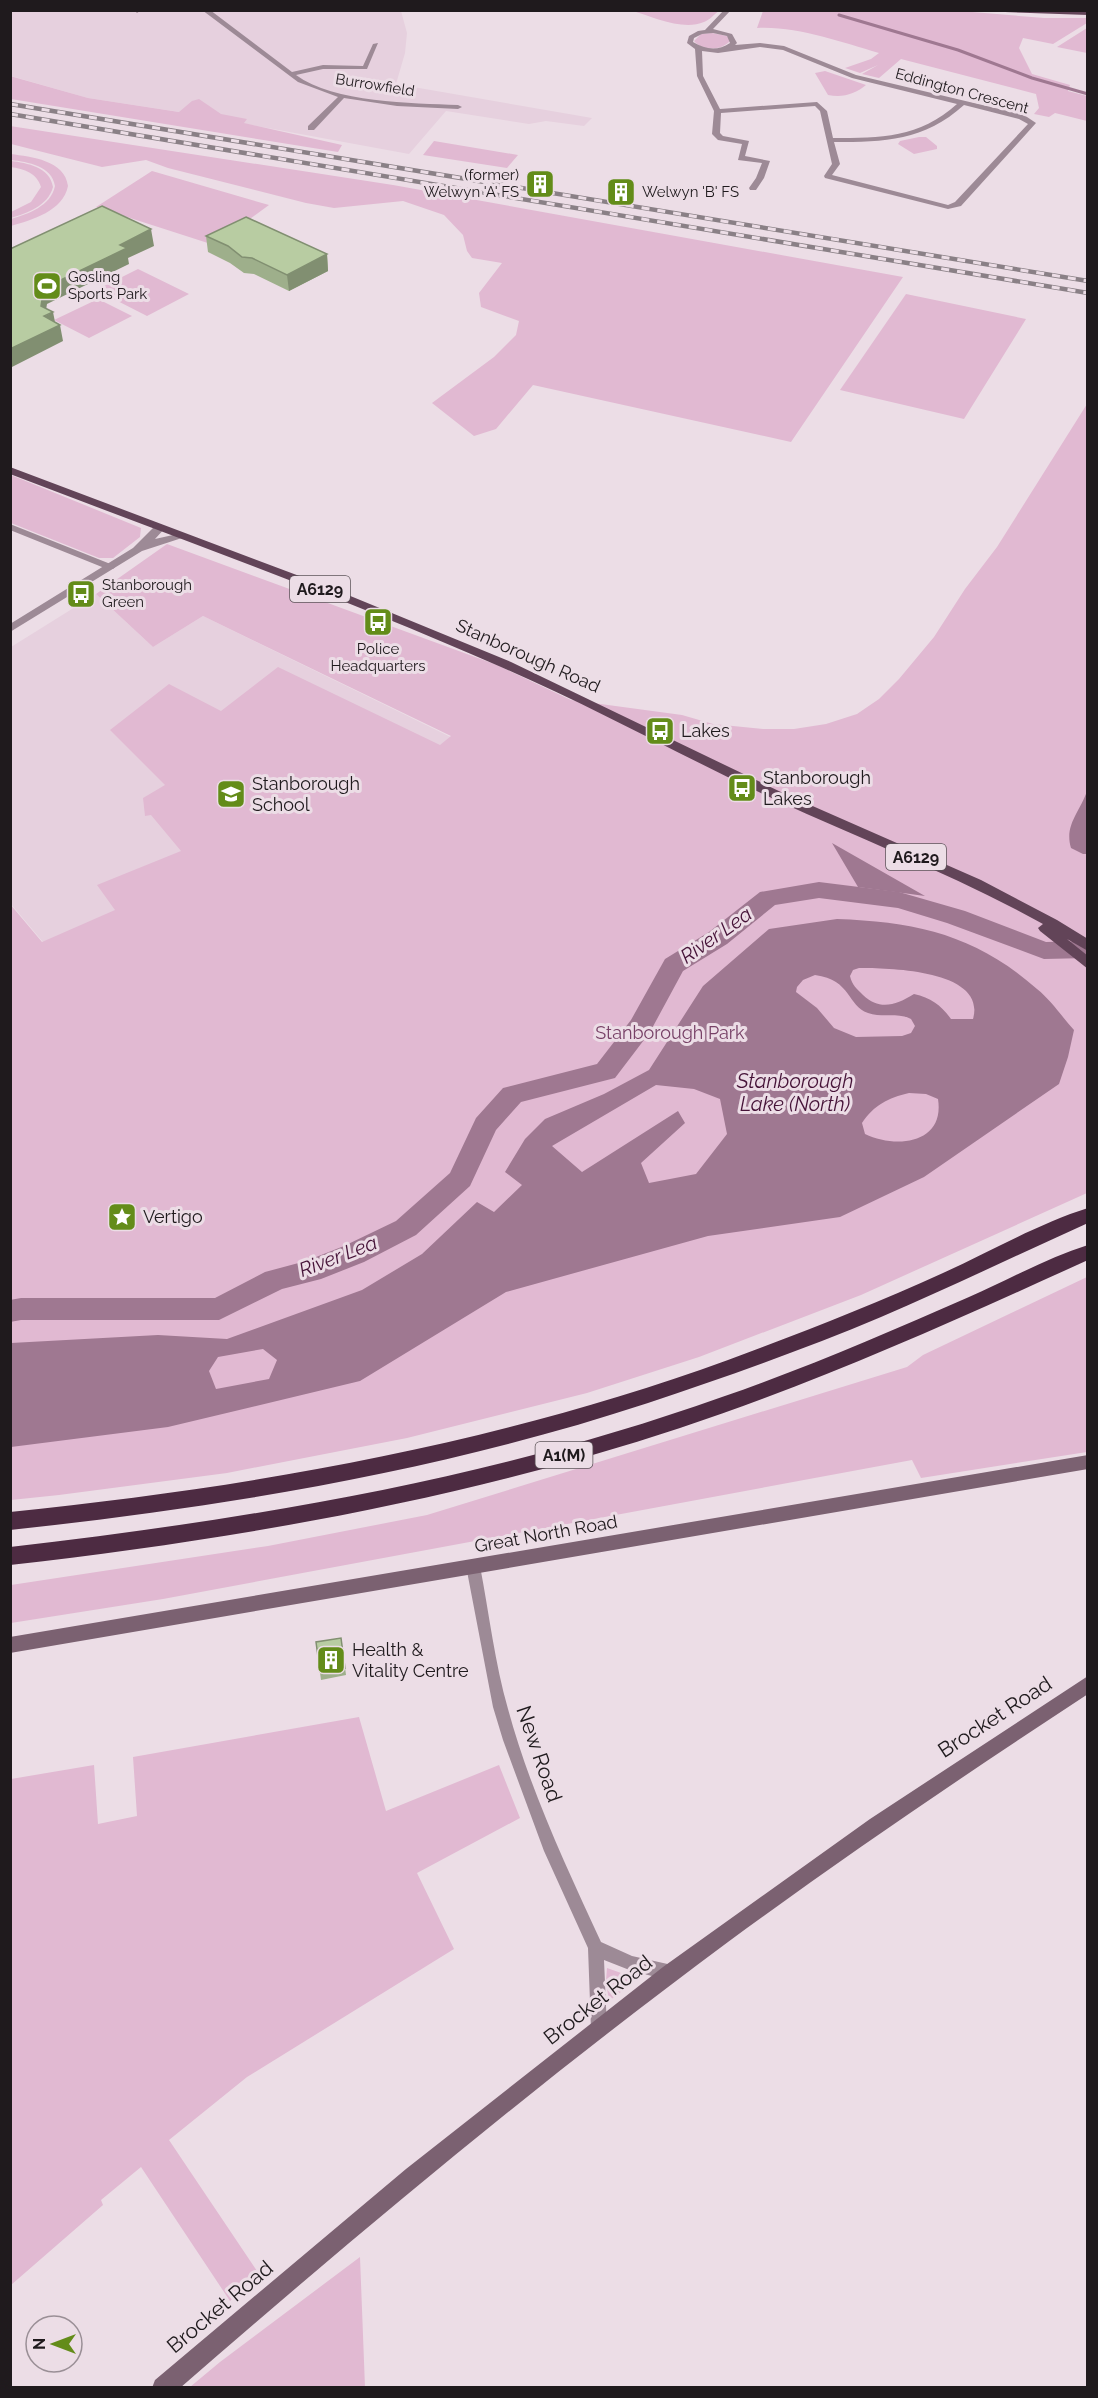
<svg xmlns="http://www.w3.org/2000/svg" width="1098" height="2398" viewBox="0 0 1098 2398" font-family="Raleway,sans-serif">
<rect width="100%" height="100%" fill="#ecdde6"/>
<!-- built -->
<path fill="#e6d0de" d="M 10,11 L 401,11 L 407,33 L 405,53 L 396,84 L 592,118 L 584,126 L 546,121 L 529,124 L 446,111 L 409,154 L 180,112 L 88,98 L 11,76 Z
M 96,594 L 153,647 L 203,616 L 510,766 L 69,973 L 11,904 L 11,647 Z"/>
<!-- green -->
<path fill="#e1b9d2" d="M 633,11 L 719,11 C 714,14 710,20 704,22 C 683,31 653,17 633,11 Z
M 763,11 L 948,10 L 1044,18 L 1087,18 L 1087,23 L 1053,44 L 1023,38 L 1019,48 L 1032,74 L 1070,85 L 1068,91 L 1087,96 L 1087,121 L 1055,113 L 1049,117 L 1034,114 L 1039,108 L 1036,94 L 901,59 L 879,78 L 862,74 L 878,65 L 860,73 L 845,68 L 871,59 L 879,53 C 840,42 798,26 757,28 Z
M 1087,28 L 1087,53 L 1057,47 Z
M 712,33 L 727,36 L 730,41 C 721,51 702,51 694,41 L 701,34 Z
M 825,71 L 866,85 C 855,94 843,98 828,95 L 815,73 Z
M 10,76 L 88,98 L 179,112 L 192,101 L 199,99 L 221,114 L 247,119 L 244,123 L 342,145 L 338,152 L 11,99 Z
M 10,126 L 393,185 L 903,277 L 791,442 L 533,385 L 496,429 L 474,436 L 432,403 L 494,357 L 516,335 L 519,321 L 481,307 L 479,293 L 502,263 L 472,258 L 467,251 L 463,235 L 444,215 L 403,201 L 334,208 L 306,203 L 168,168 L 146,160 L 102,167 L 11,144 Z
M 919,137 L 926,137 L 937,146 L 937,149 L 914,154 L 898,144 L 900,141 Z
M 434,141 L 518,155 L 507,168 L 423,155 Z
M 11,154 C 31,157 65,160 68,186 C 63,211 32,220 11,226 L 11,219 C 28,214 51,206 55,186 C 52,166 28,162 11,160 Z
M 11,161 C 27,163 50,167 53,187 C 48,206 27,213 11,218 L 11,212 L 31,202 L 41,187 C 37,173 24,169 11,167 Z
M 152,171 L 269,205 L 214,245 L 96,207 Z
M 138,269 L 189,294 L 147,316 L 96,290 Z
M 906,294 L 1026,319 L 964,419 L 840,390 Z
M 98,299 L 132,316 L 89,338 L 54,320 Z
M 1087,404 L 1087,1193 L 861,1295 L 699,1357 L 587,1393 L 407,1438 L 227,1473 L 59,1495 L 11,1500 L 10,904 L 42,942 L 115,910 L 97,885 L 181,851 L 151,815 L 145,816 L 143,798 L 165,785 L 110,730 L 169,684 L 221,711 L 278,667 L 440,745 L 451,736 L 203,616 L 153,647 L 96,594 L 167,544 L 497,665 L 571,700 L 682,715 L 713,724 L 763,729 L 794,729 L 826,724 L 857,714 L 879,699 L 899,679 L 934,637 L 965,589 L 997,547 Z
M 11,475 L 141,528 L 140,537 L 113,558 L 99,558 L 11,523 Z
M 1087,1277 L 1087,1452 L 921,1478 L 912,1460 L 163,1599 L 11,1623 L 11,1585 L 268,1546 L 427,1515 L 907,1367 L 923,1355 Z
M 359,1717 L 386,1811 L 499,1765 L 520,1818 L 417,1873 L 454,1949 L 247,2077 L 169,2140 L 259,2274 L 230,2301 L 141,2167 L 101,2200 L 103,2205 L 11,2285 L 11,1779 L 94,1765 L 98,1824 L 137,1816 L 133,1757 Z
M 607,1968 L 638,1979 L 609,2001 L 606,1981 Z
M 360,2257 L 365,2387 L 190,2387 L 220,2362 Z"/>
<!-- water -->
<path fill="#9f7891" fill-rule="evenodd" d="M 1087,791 L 1087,854 L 1083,854 L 1071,848 C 1064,825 1080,812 1087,791 Z
M 832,843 L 925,896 L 858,887 Z
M 837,919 C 917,922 976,935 1037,989 C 1051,1000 1062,1017 1074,1030 L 1068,1057 L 1059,1084 L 924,1177 L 840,1217 L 708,1236 L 506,1292 L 360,1381 L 168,1427 L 11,1447 L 11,1343 L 158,1335 L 227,1339 L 362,1290 L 422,1254 L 477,1202 L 494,1212 L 522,1185 L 505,1172 L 525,1139 L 545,1119 L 604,1094 L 649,1070 L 703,986 L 769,929 ZM 859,968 C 890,968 987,970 973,1019 L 951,1019 C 941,1005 931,998 914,994 C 896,1005 880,1011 863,995 C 857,989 852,985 850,976 L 853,970 ZM 815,975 C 852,980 847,1006 868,1013 C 882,1018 898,1012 911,1019 L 915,1026 L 911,1033 L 902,1036 L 856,1037 L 834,1028 L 817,1008 L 796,992 L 797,987 L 803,980 ZM 656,1085 L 694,1089 L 720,1099 L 727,1134 L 696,1174 L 649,1183 L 641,1163 L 685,1123 L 678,1111 L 582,1172 L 552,1146 ZM 909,1093 L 926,1094 L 938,1099 C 945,1144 896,1149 865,1134 L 862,1123 C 874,1105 888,1098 909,1093 ZM 263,1349 L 277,1360 L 269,1379 L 216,1389 L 209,1371 L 218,1357 Z"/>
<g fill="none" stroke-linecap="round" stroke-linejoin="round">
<!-- stream -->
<path stroke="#9f7891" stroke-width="3" d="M 839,15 L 958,50 L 1032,78 L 1088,94"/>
<!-- river -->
<path fill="#9f7891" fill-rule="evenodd" d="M 819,882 L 899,892 L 965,911 L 1046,942 L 1088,941 L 1088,958 L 1044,959 L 947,923 L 898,908 L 819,898 L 775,905 L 727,944 L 683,971 L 650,1032 L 615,1078 L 521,1102 L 496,1130 L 470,1186 L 416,1235 L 364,1262 L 321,1279 L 282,1289 L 219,1320 L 21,1320 L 10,1322 L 10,1300 L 21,1298 L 215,1298 L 265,1272 L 306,1261 L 344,1246 L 396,1221 L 450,1173 L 476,1118 L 503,1088 L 597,1064 L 631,1020 L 665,959 L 709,932 L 760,892 Z"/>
<!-- minor -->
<path fill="#9d8a96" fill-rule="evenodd" d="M 134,10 L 140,10 L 140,11 L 137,13 Z
M 202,10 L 210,10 L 292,72 L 323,65 L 363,66 L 373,44 L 378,43 L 367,69 L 323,69 L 296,75 C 334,103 412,103 458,105 L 462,107 L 458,109 L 397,106 L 344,98 L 314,130 L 308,130 L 308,126 L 338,97 L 298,82 Z
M 724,10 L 731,10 L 713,29 L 732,34 L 737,43 L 735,45 L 760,43 L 784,46 L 856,75 L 1024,115 L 1036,123 L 961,206 L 948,209 L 825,178 L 824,176 L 832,164 L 820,111 L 815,106 L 721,113 L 720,133 L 723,136 L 749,141 L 745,156 L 770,161 L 764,178 L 756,190 L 750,190 L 749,188 L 756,178 L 762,163 L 738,160 L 742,144 L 718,140 L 712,134 L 714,111 L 697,76 L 695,49 L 687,43 L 689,36 L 698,31 L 705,30 ZM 713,33 L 727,36 L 730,43 C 718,51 706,50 693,42 L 694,38 L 702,34 ZM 760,47 L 783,50 L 852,78 L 957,104 C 919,138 881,138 833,138 L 827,111 L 817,102 L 720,109 L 703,76 L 702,51 L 718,53 ZM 964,105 L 1019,119 L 1028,124 L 955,202 L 948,205 L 832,175 L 840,164 L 834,142 C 885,142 924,141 964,105 Z
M 10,524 L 113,565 L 115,567 L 113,569 L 107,569 L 10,530 Z
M 473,1560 L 478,1562 L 480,1566 C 489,1613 495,1664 508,1709 C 530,1790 566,1866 601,1942 L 632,1956 L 672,1965 L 677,1968 L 680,1973 L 677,1978 L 672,1981 L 632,1971 L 604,1960 L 607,2029 L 605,2035 L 599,2037 L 593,2035 L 591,2029 L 588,1948 L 544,1851 L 503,1740 L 493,1707 L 466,1566 L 468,1562 Z"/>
<!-- tertiary -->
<path fill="#9d8a96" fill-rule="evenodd" d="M 160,524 L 166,527 L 155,539 L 182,533 L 188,536 L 142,551 L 10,632 L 10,624 L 133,548 L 156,525 Z"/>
<!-- secondary -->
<path fill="#7b6171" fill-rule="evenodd" d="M 1088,1455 L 1088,1469 L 10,1653 L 10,1637 Z
M 1088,1676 L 1088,1694 C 966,1774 845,1856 728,1942 C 539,2082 358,2233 180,2388 L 152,2388 L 155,2380 L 406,2169 L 663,1967 L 870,1819 Z"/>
<!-- primary -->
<path fill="#624458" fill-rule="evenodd" d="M 1001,10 L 1088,10 L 1088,15 L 1005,12 Z
M 10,467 L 326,586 L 511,662 L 783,793 L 981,880 L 1057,920 L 1088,939 L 1088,951 L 1067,939 L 1088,956 L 1088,969 L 1040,931 L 1038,928 L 1043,924 C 957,876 865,841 776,800 C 683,757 594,707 501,667 C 340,596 174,537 10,474 Z"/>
<!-- motorway -->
<path fill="#4d2b42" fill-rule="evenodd" d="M 1088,1208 L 1088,1223 C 1019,1254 951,1287 881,1317 C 805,1349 726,1377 648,1403 C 441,1471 226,1507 10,1530 L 10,1512 C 255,1487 497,1444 728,1360 C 801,1333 873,1305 943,1273 C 989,1252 1040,1223 1088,1208 Z
M 1088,1245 L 1088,1260 C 954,1321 819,1382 680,1428 C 462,1500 238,1539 10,1565 L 10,1547 C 252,1519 492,1479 722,1397 C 806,1368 887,1333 969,1297 C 1008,1280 1047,1258 1088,1245 Z"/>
<!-- rail casing -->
<g stroke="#8a8086" stroke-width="4.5">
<path id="rail" d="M 10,104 L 1088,281
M 10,114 L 1088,293"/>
</g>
<!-- rail -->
<use href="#rail" stroke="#ecdde6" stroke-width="3" stroke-dasharray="8" stroke-linecap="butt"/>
</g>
<!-- wall -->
<path fill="#9eaf8b" d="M 206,236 L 327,254 L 328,271 L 289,291 L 254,274 L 244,273 L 230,263 L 208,252 Z
M 341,1638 L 346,1675 L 321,1680 L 316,1642 Z"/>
<!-- shaded-wall -->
<path fill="#818f71" d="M 151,229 L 154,246 L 128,258 L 129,264 L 47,304 L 45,316 L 53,312 L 56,327 L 60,325 L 63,341 L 10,368 L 10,349 L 41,306 L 44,288 L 120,245 Z
M 327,254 L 328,271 L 289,291 L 287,275 Z"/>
<!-- building -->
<path fill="#b8cca2" stroke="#818f71" stroke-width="1.5" d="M 102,206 L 151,229 L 120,245 L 127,248 L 44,288 L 41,306 L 53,312 L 44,316 L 60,325 L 10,349 L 10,249 Z
M 246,217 L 327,254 L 287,275 L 252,258 L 242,257 L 228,246 L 206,236 Z
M 341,1638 L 345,1668 L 320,1672 L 316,1642 Z"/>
<!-- icons -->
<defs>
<g id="building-square" transform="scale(1.5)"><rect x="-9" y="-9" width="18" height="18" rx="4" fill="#638c19" stroke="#ecdde6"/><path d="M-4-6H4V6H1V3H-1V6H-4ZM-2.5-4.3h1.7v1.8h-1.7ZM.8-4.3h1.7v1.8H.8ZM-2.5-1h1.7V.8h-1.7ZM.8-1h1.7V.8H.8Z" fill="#fff"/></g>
<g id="stadium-square" transform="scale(1.5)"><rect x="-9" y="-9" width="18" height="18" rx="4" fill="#638c19" stroke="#ecdde6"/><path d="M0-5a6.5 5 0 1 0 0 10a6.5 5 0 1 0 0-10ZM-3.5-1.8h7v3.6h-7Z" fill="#fff"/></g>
<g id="bus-square" transform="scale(1.5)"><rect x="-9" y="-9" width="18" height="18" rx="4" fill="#638c19" stroke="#ecdde6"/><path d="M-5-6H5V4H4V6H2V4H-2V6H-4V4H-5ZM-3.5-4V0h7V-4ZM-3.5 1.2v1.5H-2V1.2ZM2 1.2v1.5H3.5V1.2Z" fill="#fff"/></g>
<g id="school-square" transform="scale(1.5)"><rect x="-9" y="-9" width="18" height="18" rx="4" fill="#638c19" stroke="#ecdde6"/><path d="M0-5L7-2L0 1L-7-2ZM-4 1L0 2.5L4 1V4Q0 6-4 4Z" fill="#fff"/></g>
<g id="sight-square" transform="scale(1.5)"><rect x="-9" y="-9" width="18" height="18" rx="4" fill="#638c19" stroke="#ecdde6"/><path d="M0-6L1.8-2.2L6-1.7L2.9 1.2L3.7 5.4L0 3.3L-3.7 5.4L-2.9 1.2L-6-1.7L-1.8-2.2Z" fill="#fff"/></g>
</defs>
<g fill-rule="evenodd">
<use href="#building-square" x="540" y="184"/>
<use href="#building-square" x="621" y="192"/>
<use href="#stadium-square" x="47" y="286"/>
<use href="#bus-square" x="81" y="594"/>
<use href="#bus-square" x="378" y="622"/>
<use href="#bus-square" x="660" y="731"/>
<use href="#bus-square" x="742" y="788"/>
<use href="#school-square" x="231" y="794"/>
<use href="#sight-square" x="122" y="1217"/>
<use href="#building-square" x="331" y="1660"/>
</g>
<g text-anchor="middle" stroke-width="6" stroke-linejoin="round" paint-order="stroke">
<!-- far-street labels -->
<g font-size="15" fill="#1f1a1d" stroke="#ecdde6">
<text transform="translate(375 85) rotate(9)" y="5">Burrowfield</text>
<text transform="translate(962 91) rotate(15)" y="5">Eddington Crescent</text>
</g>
<!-- far-poi labels -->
<g font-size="15" fill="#1f1a1d" stroke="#ecdde6" text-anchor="start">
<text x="519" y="180" text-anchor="end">(former)<tspan x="519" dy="17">Welwyn 'A' FS</tspan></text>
<text x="642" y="197">Welwyn 'B' FS</text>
<text x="68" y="282">Gosling<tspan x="68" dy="17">Sports Park</tspan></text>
<text x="102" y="590">Stanborough<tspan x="102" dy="17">Green</tspan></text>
<text x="378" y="654" text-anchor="middle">Police<tspan x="378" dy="17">Headquarters</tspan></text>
</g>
<!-- shield labels -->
<g fill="#ecdde6" stroke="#5c5459" stroke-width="1.5">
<rect x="290" y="576" width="60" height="26" rx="4.5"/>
<rect x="886" y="844" width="60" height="26" rx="4.5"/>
<rect x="535.5" y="1442" width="57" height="26" rx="4.5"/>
</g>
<g font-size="16" font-weight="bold" fill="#1f1a1d">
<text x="320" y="595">A6129</text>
<text x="916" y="863">A6129</text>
<text x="564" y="1461">A1(M)</text>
</g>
<!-- street labels -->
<g font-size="18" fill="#1f1a1d" stroke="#ecdde6">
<text transform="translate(528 656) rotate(24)" y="6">Stanborough Road</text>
<text transform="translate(546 1534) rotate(-10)" y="6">Great North Road</text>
</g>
<!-- poi labels -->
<g font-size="18" fill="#1f1a1d" stroke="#ecdde6" text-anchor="start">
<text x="681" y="737">Lakes</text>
<text x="763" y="784">Stanborough<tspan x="763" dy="21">Lakes</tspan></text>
<text x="252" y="790">Stanborough<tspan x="252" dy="21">School</tspan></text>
<text x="143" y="1223">Vertigo</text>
<text x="352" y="1656">Health &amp;<tspan x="352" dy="21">Vitality Centre</tspan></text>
</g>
<!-- park labels -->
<g font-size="18" fill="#774066" stroke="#ecdde6">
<text x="670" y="1039">Stanborough Park</text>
</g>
<!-- water labels -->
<g font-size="20" font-style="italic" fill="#461338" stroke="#ecdde6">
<text transform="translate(716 935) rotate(-35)" y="7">River Lea</text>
<text x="795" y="1088">Stanborough<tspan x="795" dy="23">Lake (North)</tspan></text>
<text transform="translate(338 1256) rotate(-21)" y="7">River Lea</text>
</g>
<!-- near-street labels -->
<g font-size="21" fill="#1f1a1d" stroke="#ecdde6">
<text transform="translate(995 1717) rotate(-33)" y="7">Brocket Road</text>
<text transform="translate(539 1754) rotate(71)" y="7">New Road</text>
<text transform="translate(598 2000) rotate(-38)" y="7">Brocket Road</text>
<text transform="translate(220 2307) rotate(-40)" y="7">Brocket Road</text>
</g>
</g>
<!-- border -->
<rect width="1098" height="2398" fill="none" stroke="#1f1a1d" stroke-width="24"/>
<!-- north arrow -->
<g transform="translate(54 2344) rotate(270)"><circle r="28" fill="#ecdde6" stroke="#9a8f96" stroke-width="1.5"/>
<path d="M0-4.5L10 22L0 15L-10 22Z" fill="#638c19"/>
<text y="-9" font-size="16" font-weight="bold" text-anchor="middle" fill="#1f1a1d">N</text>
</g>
</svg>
